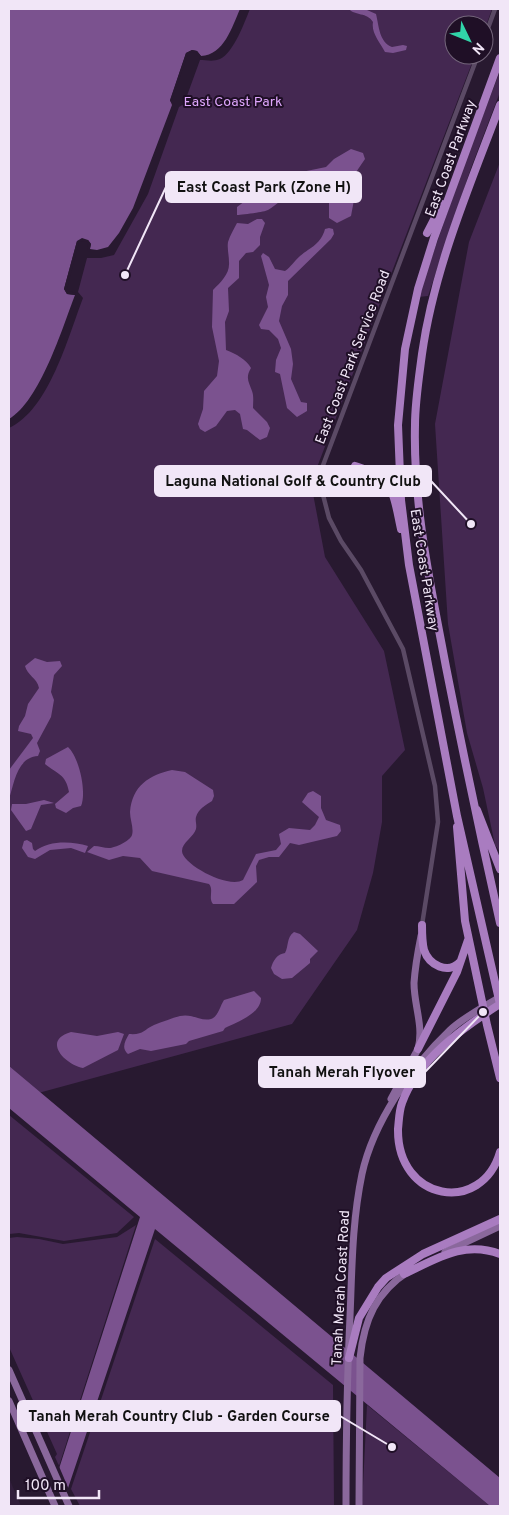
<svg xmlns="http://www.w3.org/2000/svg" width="509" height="1515" viewBox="0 0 509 1515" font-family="Overpass,sans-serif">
<rect width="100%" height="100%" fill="#281930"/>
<!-- built -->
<path fill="#311e3b" d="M 9,1478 L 21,1506 L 9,1506 Z"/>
<!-- green -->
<path fill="#442851" d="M 250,9 L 492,9 L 484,31 L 484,25 L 454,25 L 454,55 L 475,55 L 311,483 L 325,557 L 384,651 L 405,750 L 382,776 L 382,822 L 373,873 L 357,930 L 292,1024 L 9,1101 L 9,428 C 49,410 68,337 83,298 L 78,292 L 87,258 L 101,258 L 114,255 L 148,194 L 179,107 L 184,104 L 200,60 C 206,60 213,62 220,59 C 234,52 244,23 250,9 Z
M 500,71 L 500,92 L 471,168 L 428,296 L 418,297 L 464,165 Z
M 500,162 L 500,852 L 495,845 L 483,788 L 467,733 L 448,624 L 435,424 L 469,242 Z
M 9,1115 L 134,1217 L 117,1233 L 64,1241 L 19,1233 L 9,1234 Z
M 136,1225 L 59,1466 L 55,1457 L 57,1454 L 9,1347 L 9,1238 L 17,1237 L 39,1239 L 63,1244 L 117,1237 Z
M 155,1239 L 333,1385 L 334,1506 L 80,1506 L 71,1489 Z
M 367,1405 L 490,1506 L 362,1506 Z"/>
<!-- water -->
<path fill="#7b528f" d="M 9,9 L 240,9 C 232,27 224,55 201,56 L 197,51 L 192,50 L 186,53 L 170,100 L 172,105 L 133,208 L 119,233 L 108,247 L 97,250 L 90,249 L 91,244 L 88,240 L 77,241 L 64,289 L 67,294 L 75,295 C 62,329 40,401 9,419 Z
M 349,9 L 367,10 L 376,14 C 379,26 379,42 392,47 L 403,45 L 407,46 L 406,50 L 393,53 L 385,52 C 380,42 371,33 373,22 C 367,12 355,16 349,9 Z
M 351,149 L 363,153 L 365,159 L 350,181 L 354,200 L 351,216 L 337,223 L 329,218 L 329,200 C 311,186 299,186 281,201 C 277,203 272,208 268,210 C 264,212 242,215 237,215 L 237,207 L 277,177 L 326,167 L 334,159 Z
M 257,219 L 262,219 L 265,223 L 260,237 L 260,245 L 253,252 L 246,253 L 239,261 L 239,278 L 228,288 L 229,311 L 225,322 L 226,350 C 236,354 246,359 251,368 C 245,378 249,382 252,391 C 254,396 253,403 253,408 L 267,422 L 270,428 L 267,437 L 260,440 L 247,430 L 243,429 L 240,414 L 235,410 L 227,411 L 216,426 L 205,432 L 200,429 L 198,424 L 203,409 L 204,391 L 217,376 L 219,361 L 212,327 L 213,290 C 221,282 230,274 229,262 C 229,255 227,249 228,242 C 230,235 234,229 237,223 L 248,224 Z
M 329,228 L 333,229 L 334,234 L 331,239 L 288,281 L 288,295 L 282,306 L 279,321 L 291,349 L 293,364 L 291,379 L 301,402 L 307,403 L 307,411 L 297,417 L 287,408 L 280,374 L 275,372 L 276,360 L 281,348 L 278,339 L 269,330 L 261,329 L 259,325 L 268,307 L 266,297 L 269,285 L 261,256 L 263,253 L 269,257 L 275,269 L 285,271 C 291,267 294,261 300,256 C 311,247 321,244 325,229 Z
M 35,658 L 47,662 L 60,661 L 62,666 L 54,675 L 51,692 L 54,700 L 51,717 L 37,743 L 40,751 L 38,756 C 17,757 14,784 9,799 L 9,770 L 33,738 L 31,734 L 18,731 L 19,726 L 25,716 L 28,704 L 39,688 C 37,678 27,675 25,666 Z
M 68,747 C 79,757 87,792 81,806 L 73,808 L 66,813 L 56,808 L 55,804 L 69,792 C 66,774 57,774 45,764 L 46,759 Z
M 172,770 L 185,772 L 213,790 L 214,796 L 212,801 C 206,805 198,809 196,817 C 195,821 197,824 196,829 C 194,837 182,842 182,851 C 182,864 228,889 243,880 L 256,854 L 276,850 L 281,844 L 279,834 L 289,828 L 310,830 L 315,825 L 319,817 L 302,802 L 308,793 L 313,791 L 321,796 L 321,808 L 326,820 L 340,825 L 341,831 L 337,836 L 299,845 L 290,843 L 279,857 L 269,857 L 259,860 L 256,866 L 257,882 L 234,904 L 213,904 C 208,898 214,890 209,884 L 152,871 L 140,858 L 123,856 L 109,860 L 87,852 L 94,846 C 99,846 104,848 109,848 C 115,848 130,841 132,835 C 134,828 130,820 130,812 C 132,786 149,775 172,770 Z
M 44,800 L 54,803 L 41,805 L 31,829 L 26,831 L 11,810 L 12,804 L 26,804 Z
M 27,840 L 32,843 L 33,849 L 35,851 C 49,840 72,841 88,846 L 85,853 L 71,848 L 50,850 L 35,859 L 28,857 L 22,848 L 24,841 Z
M 294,932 L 300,934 L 318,951 L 310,959 L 310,963 L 292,978 L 282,979 L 274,974 L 271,968 C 273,961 277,954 285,953 C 289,946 286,938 294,932 Z
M 254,991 L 261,998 C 261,1014 237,1022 225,1028 L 223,1031 L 189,1041 L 186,1044 L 151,1051 L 140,1049 L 128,1054 C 121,1048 125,1041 129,1034 C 144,1035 143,1030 154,1025 C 162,1022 172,1018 180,1016 C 192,1013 201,1022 211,1019 C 218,1017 220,1006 224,1000 Z
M 71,1032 L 97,1036 L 118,1032 L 124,1034 L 118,1050 L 83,1068 C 64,1064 42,1040 71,1032 Z
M 9,1066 L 500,1478 L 500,1506 L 490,1506 L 155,1229 L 62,1506 L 47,1506 L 140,1217 L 9,1108 Z"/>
<!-- pier -->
<path fill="#281930" d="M 192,50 L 197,51 L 201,56 L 200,59 L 196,53 L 192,52 L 188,55 L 172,100 L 175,105 L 170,101 L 186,53 Z
M 82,238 L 88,240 L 91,244 L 89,252 L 87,250 L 88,245 L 87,242 L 82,241 L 79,243 L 67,289 L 69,291 L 76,293 L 75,295 L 67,294 L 64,289 L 77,241 Z
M 58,1464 L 70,1492 L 65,1506 L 47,1506 L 46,1502 Z"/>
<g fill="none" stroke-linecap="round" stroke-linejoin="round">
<!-- minor -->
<path stroke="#5b4a65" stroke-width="4.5" d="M 484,39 L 495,9
M 422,925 L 438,822 L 435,786 L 403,649 L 361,570 L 341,541 L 329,518 L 322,491 L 322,468 L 478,55"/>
<!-- primary -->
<path stroke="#8a689c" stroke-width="7" d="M 391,1099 L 418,1049 C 424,1026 414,1006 414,983 C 415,968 418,951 421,936
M 445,1252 L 500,1226
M 9,1370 L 69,1506
M 9,1401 L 55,1506
M 346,1506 C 346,1443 347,1380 350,1317 C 352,1269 352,1222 362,1174 C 373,1123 412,1066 450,1030 C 464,1017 483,1007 500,997
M 359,1506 L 360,1358 C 364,1320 376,1292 409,1271"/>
<!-- motorway -->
<path stroke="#a97cc0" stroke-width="8" d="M 500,58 L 434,238 L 418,289 L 405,349 L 398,425 L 401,500 L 409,565 L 457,816 L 500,1004
M 500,105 C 470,185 434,268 422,354 C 419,377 415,402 415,425 C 413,507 431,587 446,667 C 463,753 481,838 500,923
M 427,233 L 442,204
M 355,466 C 363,469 374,472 381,477 C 395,488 397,512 401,529
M 477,810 L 500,869
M 457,827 L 465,921 L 487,1025 L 500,1078
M 422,925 C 422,934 422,942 424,950 C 429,965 448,975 460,962
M 500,1004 C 464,1027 417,1060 402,1103 C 399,1111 399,1120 398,1129 C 397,1202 482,1215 500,1152
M 418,1049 L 457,972 L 468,940
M 404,1274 C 436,1259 464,1240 500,1254
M 349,1358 L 359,1318 L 378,1287 L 386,1278 L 423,1254 L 500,1219"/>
</g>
<g text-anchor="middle" stroke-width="4" stroke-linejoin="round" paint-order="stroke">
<!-- park labels -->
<g font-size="14" fill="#dfa6fd" stroke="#1f0f26">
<text x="233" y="106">East Coast Park</text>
</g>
<!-- street labels -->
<g font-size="14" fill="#f1e6f7" stroke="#1f0f26">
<text transform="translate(450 158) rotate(-70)" y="5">East Coast Parkway</text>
<text transform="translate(352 357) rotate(-69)" y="5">East Coast Park Service Road</text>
<text transform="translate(425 570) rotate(81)" y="5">East Coast Parkway</text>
<text transform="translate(340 1288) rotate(-87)" y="5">Tanah Merah Coast Road</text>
</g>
</g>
<!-- callouts -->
<path fill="none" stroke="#f1e6f7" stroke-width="2" d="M125 275L166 187M471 524L431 481M483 1012L425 1072M392 1447L340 1416"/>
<g fill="#f1e6f7" stroke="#1f0f26" stroke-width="2">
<circle cx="125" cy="275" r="5"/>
<circle cx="471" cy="524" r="5"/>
<circle cx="483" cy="1012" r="5"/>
<circle cx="392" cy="1447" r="5"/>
</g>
<g fill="#f1e6f7" stroke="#f1e6f7" stroke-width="2">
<rect x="166" y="172" width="195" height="30" rx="5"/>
<rect x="155" y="466" width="276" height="30" rx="5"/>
<rect x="259" y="1057" width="166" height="30" rx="5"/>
<rect x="18" y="1401" width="322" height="30" rx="5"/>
</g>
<g font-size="15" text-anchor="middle" font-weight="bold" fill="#111">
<text x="264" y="192">East Coast Park (Zone H)</text>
<text x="293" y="486">Laguna National Golf &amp; Country Club</text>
<text x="342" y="1077">Tanah Merah Flyover</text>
<text x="179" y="1421">Tanah Merah Country Club - Garden Course</text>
</g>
<!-- border -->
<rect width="509" height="1515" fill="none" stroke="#f1e6f7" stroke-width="20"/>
<!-- north arrow -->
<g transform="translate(469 40) rotate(133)"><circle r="24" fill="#1f0f26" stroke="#73657a"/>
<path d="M0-4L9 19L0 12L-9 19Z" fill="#31d4a9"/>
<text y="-8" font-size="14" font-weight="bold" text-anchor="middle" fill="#f1e6f7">N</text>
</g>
<!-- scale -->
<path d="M18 1490v8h81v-8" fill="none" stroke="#f1e6f7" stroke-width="2.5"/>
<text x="25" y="1490" font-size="15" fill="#f1e6f7" stroke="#1f0f26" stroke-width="4" paint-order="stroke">100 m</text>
</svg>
